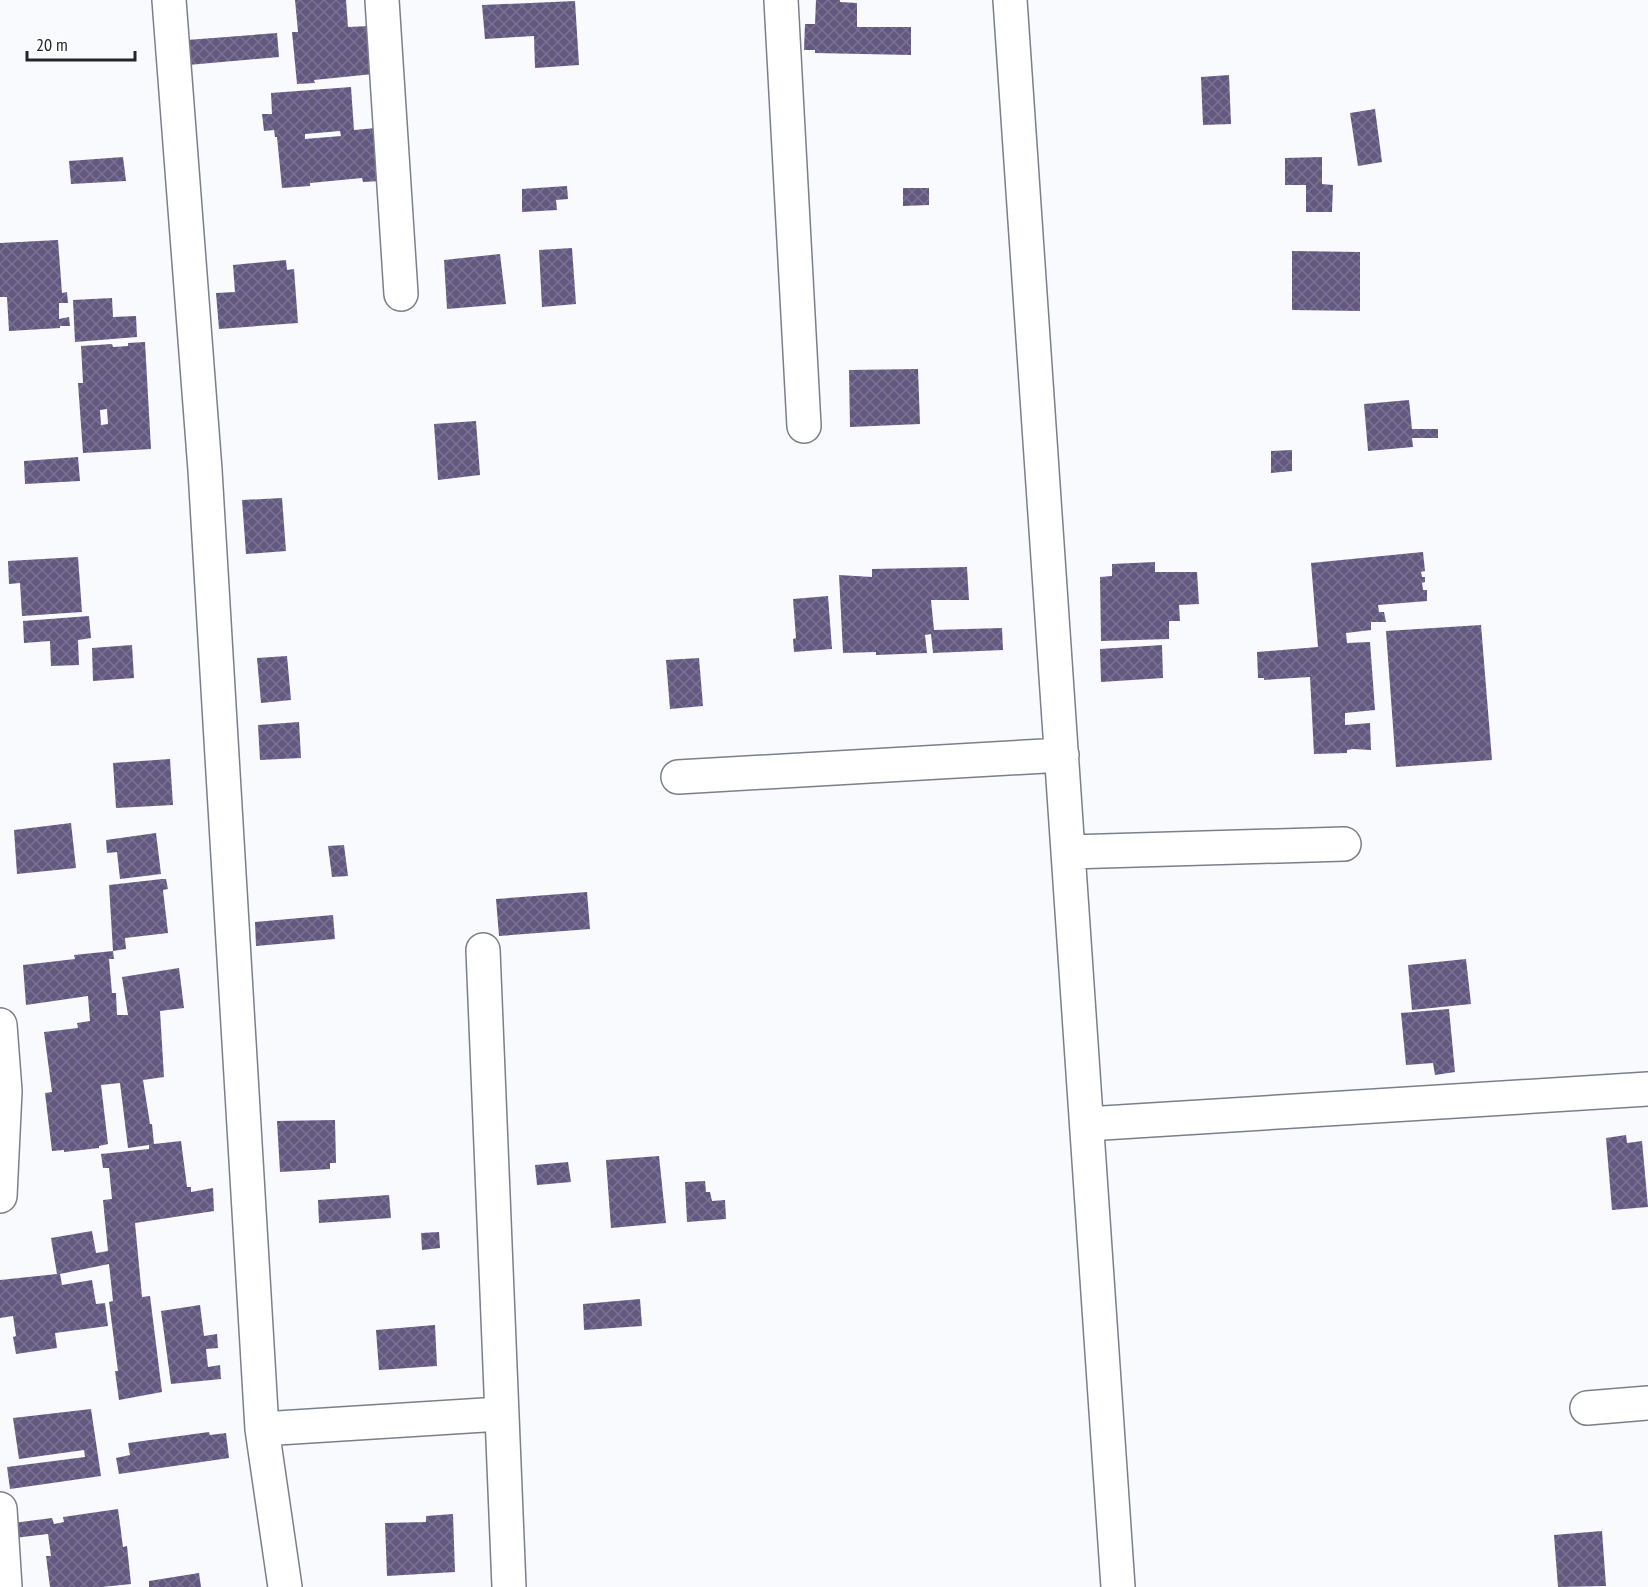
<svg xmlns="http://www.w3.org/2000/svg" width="1648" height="1587" viewBox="0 0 1648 1587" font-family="'PT Sans Narrow',sans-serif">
<defs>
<pattern id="building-cross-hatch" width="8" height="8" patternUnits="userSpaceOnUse" patternTransform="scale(1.5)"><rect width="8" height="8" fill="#635980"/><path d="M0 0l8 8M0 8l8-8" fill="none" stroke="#7a7290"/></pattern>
</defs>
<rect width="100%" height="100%" fill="#f8fafe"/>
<!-- building -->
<path fill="url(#building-cross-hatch)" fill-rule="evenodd" d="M 295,0 L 346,0 L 348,27 L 370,26 L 373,74 L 314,80 L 315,83 L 297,84 L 292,32 L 298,32 Z
M 816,0 L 840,0 L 840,2 L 857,3 L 857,27 L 911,27 L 911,55 L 815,53 L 815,50 L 804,50 L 805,24 L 815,24 Z
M 575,1 L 579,65 L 535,68 L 534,36 L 485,39 L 482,5 Z
M 277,33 L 279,57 L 188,65 L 187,40 Z
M 1229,75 L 1231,124 L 1203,125 L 1201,77 Z
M 351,87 L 354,130 L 376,128 L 381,181 L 363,182 L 362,178 L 310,183 L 310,186 L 282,188 L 277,137 L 275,137 L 274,130 L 264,131 L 262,114 L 272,114 L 271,93 ZM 340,131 L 341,136 L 305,139 L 305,134 Z
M 1375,109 L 1382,162 L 1358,166 L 1350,113 Z
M 123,157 L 126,181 L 71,184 L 69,161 Z
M 1322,157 L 1322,184 L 1333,185 L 1332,212 L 1306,212 L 1306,185 L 1285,185 L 1285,158 Z
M 567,186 L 568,199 L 556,200 L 557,210 L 522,212 L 522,189 Z
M 903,188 L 929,188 L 929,205 L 903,206 Z
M 58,240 L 62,293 L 67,292 L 68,303 L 59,303 L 59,319 L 69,317 L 70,326 L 60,326 L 60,328 L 9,331 L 7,297 L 0,297 L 0,243 Z
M 572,248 L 576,304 L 542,307 L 539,250 Z
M 1292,251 L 1360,252 L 1360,311 L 1292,310 Z
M 500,254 L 506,304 L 447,309 L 444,260 Z
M 286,260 L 287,270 L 294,269 L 298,323 L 219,329 L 216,293 L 235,292 L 233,265 Z
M 112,298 L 113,317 L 136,316 L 137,337 L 75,342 L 73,300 Z
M 145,342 L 151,449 L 83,453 L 78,383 L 83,383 L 81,346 L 112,344 L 113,347 L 128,346 L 128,343 ZM 107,409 L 108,424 L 101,425 L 100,410 Z
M 918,369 L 920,424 L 850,427 L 849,370 Z
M 1409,400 L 1412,429 L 1438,429 L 1438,438 L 1412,438 L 1413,447 L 1368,451 L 1364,404 Z
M 476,421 L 480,475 L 438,480 L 434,424 Z
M 1292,450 L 1292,471 L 1271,473 L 1271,451 Z
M 78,457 L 80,481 L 25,484 L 24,461 Z
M 282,498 L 286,551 L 246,554 L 242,500 Z
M 1423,552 L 1425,571 L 1421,572 L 1422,577 L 1425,577 L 1425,582 L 1422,583 L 1423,590 L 1427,590 L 1427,601 L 1378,605 L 1379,612 L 1384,612 L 1386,622 L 1371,622 L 1371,630 L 1346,633 L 1347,643 L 1370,642 L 1375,710 L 1345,713 L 1345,725 L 1370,723 L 1371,750 L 1353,749 L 1347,750 L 1347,753 L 1314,754 L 1310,677 L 1264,680 L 1264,678 L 1258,678 L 1257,652 L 1318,647 L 1311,563 Z
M 78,557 L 82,612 L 22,616 L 20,583 L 9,584 L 8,561 Z
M 1155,562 L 1155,572 L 1197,572 L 1199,604 L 1179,605 L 1180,621 L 1169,621 L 1169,639 L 1101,641 L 1100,577 L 1112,576 L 1112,564 Z
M 967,567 L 969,600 L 931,600 L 934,630 L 1002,628 L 1003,650 L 933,653 L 931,634 L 925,635 L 927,653 L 876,655 L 876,652 L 843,653 L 839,575 L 872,577 L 872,569 Z
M 828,596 L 832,649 L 794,652 L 793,639 L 796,638 L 793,599 Z
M 89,616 L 91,638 L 78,640 L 79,665 L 51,666 L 50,641 L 24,643 L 23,621 Z
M 1481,625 L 1492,760 L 1396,767 L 1386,631 Z
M 132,645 L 134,678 L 93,681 L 92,648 Z
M 1162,645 L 1163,678 L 1101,682 L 1100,649 Z
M 287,656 L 291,700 L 261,703 L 257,658 Z
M 699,658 L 703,706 L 670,709 L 666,660 Z
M 299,722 L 301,758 L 260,760 L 258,725 Z
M 170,759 L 173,805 L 116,808 L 113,763 Z
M 71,823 L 76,868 L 17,874 L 14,830 Z
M 156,833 L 161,874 L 120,879 L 117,852 L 107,853 L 106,840 Z
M 344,845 L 348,876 L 332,877 L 328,846 Z
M 162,879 L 166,879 L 168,889 L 163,890 L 168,933 L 125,938 L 126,949 L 113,951 L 109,885 Z
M 587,892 L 590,929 L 499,936 L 496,899 Z
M 333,915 L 335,939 L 256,946 L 255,922 Z
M 113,951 L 114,959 L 109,959 L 112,993 L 116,993 L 117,1015 L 128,1015 L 122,977 L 179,968 L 184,1008 L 160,1011 L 164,1077 L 143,1080 L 150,1124 L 152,1124 L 154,1144 L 181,1141 L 187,1187 L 191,1187 L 191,1192 L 213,1188 L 214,1211 L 135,1223 L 142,1297 L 150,1296 L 162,1392 L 119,1400 L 115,1371 L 118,1371 L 109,1302 L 113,1301 L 109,1264 L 60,1274 L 62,1285 L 92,1280 L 96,1304 L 105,1303 L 108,1326 L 55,1333 L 57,1348 L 16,1354 L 13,1337 L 16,1336 L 13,1316 L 0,1318 L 0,1280 L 57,1274 L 51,1238 L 92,1231 L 96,1253 L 108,1251 L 103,1200 L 112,1199 L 109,1168 L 103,1168 L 101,1154 L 149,1149 L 149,1145 L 128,1148 L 120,1083 L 101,1085 L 108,1144 L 99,1146 L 99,1148 L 64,1152 L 64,1150 L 52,1151 L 45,1093 L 52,1092 L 44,1032 L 78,1028 L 77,1023 L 90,1021 L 88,996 L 26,1005 L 23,965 L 75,959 L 74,955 Z
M 1466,959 L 1471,1004 L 1412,1010 L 1408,965 Z
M 1449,1009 L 1455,1072 L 1435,1075 L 1433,1063 L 1406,1065 L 1401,1013 Z
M 335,1120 L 336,1163 L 330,1163 L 330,1169 L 280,1172 L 277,1121 Z
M 1626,1135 L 1627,1143 L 1642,1141 L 1648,1207 L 1612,1210 L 1606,1138 Z
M 659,1156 L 666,1223 L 611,1228 L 606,1160 Z
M 568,1162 L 571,1182 L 537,1185 L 535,1165 Z
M 705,1181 L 706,1192 L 710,1192 L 712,1201 L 725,1200 L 726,1219 L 687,1222 L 685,1182 Z
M 389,1195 L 391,1218 L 319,1223 L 318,1200 Z
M 439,1232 L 440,1248 L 422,1250 L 421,1233 Z
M 640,1299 L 642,1326 L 584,1330 L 583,1304 Z
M 200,1305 L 204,1336 L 217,1334 L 218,1348 L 206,1349 L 208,1367 L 220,1365 L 221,1379 L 171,1384 L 161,1311 Z
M 435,1325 L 437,1366 L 379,1370 L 376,1330 Z
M 91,1409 L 101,1476 L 10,1489 L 7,1467 L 85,1457 L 84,1450 L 19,1459 L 13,1418 Z
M 209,1432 L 210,1435 L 226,1433 L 229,1458 L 119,1474 L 116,1458 L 130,1455 L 128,1443 Z
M 118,1509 L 123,1547 L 127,1546 L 131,1584 L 102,1587 L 50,1587 L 46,1556 L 51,1556 L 48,1534 L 14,1538 L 13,1523 L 52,1518 L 54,1524 L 64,1522 L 63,1517 Z
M 453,1514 L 455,1572 L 387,1576 L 385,1523 L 426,1522 L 426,1516 Z
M 1602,1531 L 1606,1586 L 1558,1587 L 1554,1535 Z
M 199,1573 L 201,1587 L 149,1587 L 149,1581 Z"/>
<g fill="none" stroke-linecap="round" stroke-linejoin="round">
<!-- minor casing -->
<g stroke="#7a7f89" stroke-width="36">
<path id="minor" d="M 169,0 L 205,470 L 262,1429 L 285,1587
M 382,0 L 401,294
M 781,0 L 804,426
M 1010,0 L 1118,1587
M 678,777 L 1062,755
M 1069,852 L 1344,844
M 483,950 L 509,1587
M 0,1025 L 5,1091 L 0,1196
M 1087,1124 L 1648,1089
M 1587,1408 L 1648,1403
M 262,1429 L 500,1414
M 0,1509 L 5,1587"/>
</g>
<!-- minor -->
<use href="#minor" stroke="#fff" stroke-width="33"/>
</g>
<!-- scale -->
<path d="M27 51v9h108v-9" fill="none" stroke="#232529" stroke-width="3"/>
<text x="36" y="51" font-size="18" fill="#232529" stroke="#ffffff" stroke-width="4.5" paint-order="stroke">20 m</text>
</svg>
